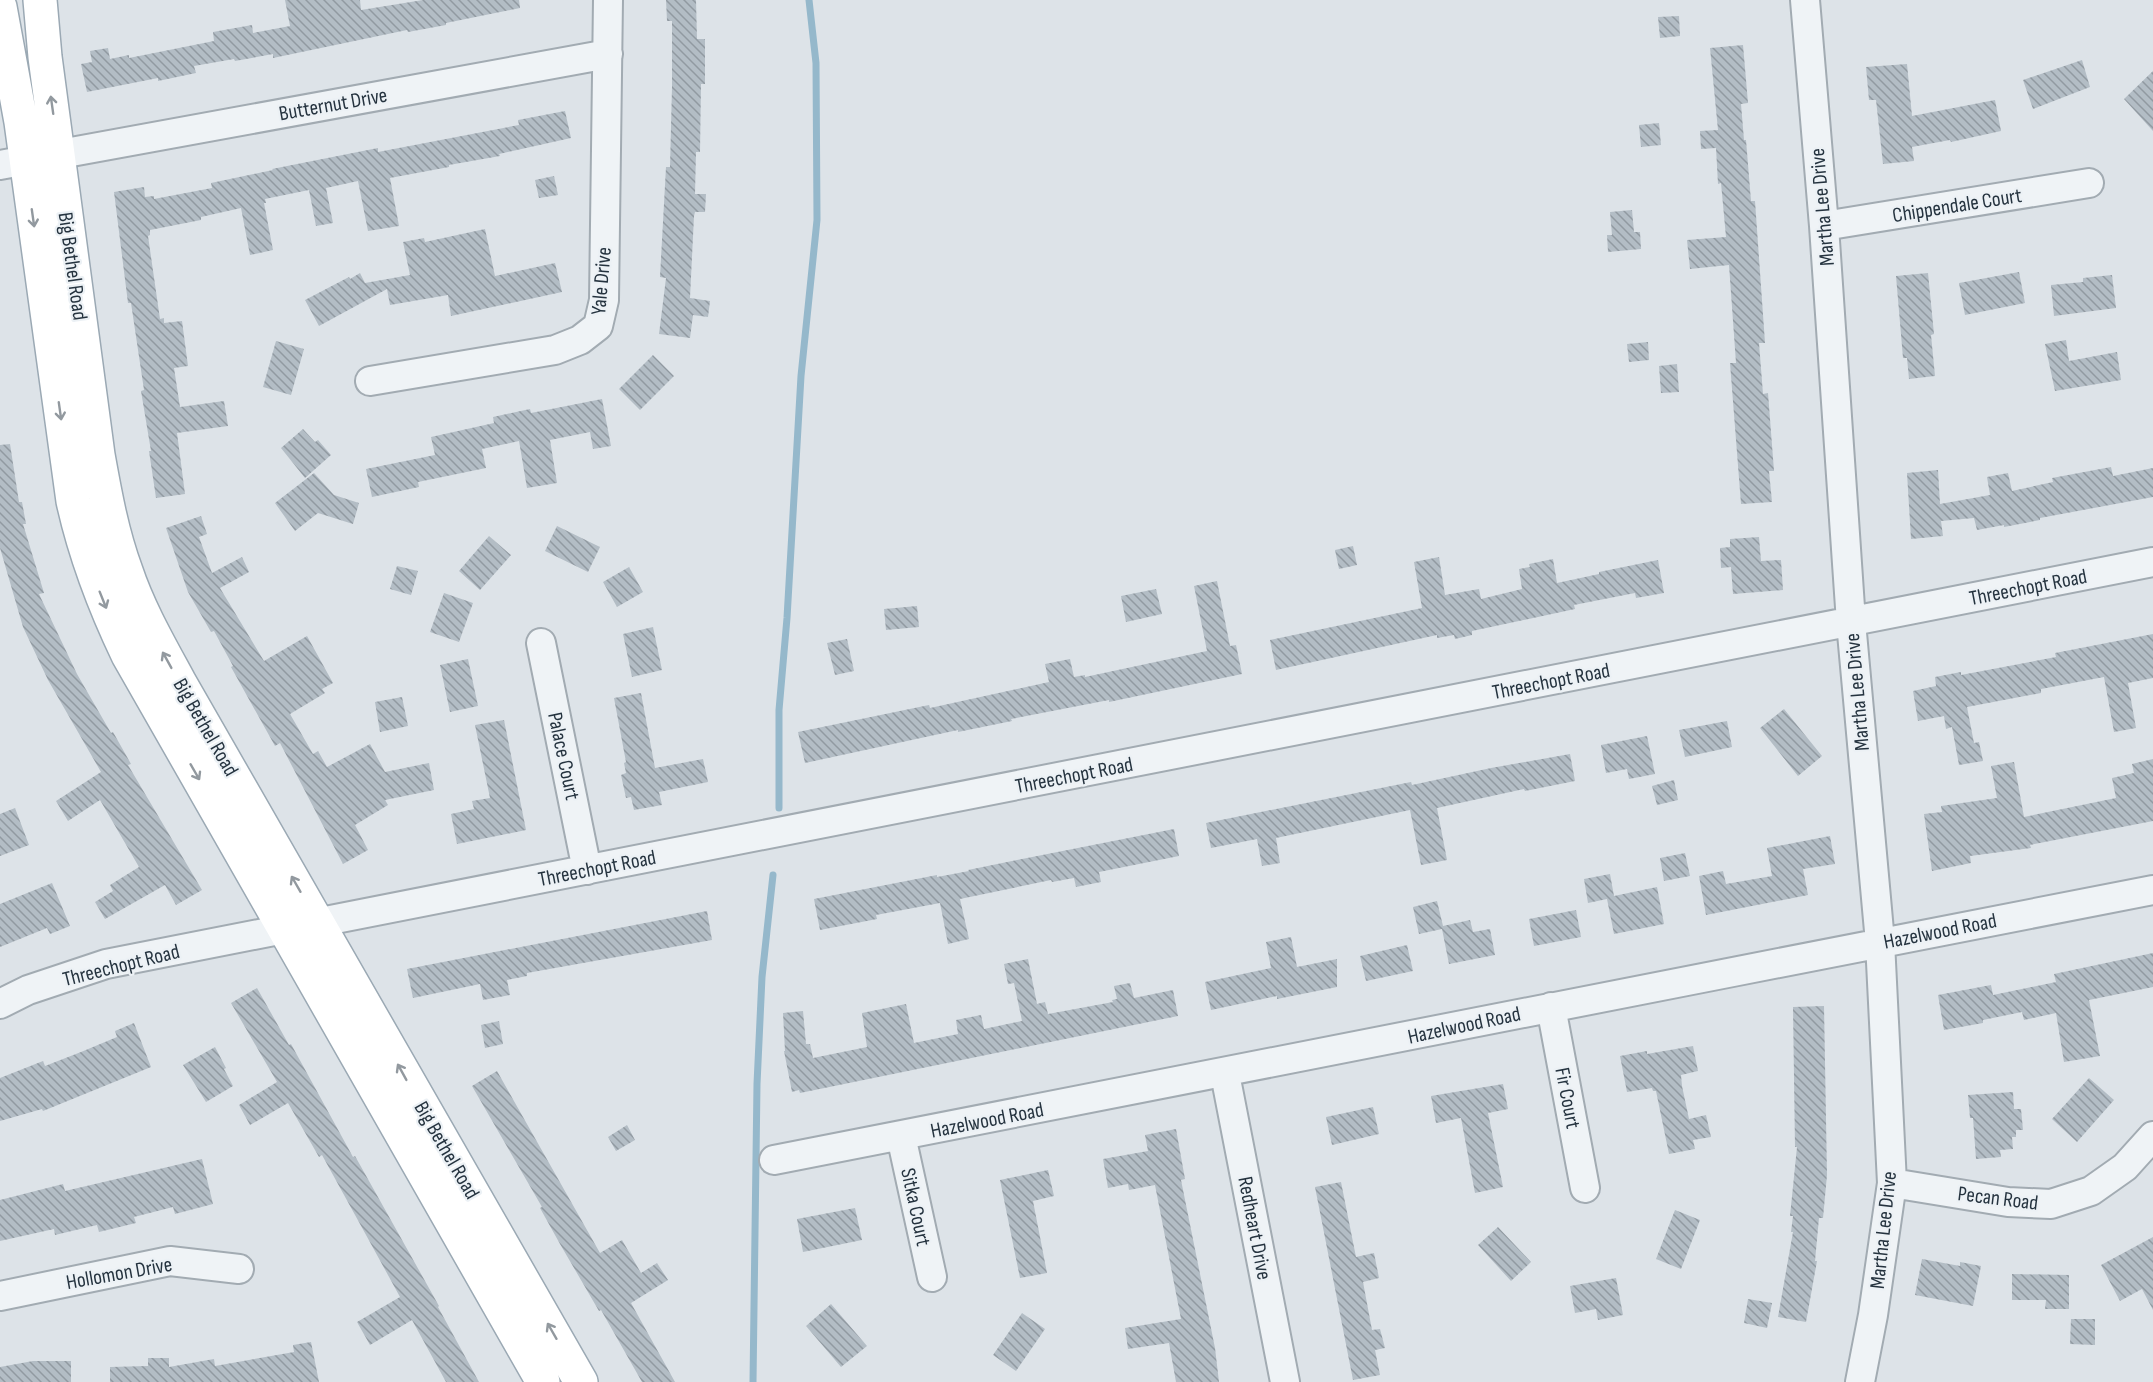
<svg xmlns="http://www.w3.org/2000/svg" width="2153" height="1382" viewBox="0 0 2153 1382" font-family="'Sofia Sans Condensed',sans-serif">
<defs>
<pattern id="building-back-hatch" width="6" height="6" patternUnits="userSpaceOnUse" patternTransform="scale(1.5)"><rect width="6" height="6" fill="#b3bdc5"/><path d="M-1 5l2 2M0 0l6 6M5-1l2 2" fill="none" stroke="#919aa1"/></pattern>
</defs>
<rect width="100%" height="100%" fill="#dde3e8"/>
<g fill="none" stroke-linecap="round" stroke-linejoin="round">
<!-- stream -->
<path stroke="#95b8cb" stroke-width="7" d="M 779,808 L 779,710 L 787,618 L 801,376 L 817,220 L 816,63 L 809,0
M 753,1382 L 757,1084 L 762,977 L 773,875"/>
</g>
<!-- building -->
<path fill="url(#building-back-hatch)" d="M 285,0 L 360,0 L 361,10 L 423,0 L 519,0 L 520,8 L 446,23 L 446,25 L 408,32 L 407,30 L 273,58 L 273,54 L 235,61 L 234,59 L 194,66 L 196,73 L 158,81 L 158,78 L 87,92 L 81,64 L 92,62 L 90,51 L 108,48 L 110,59 L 129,55 L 129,58 L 214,41 L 213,32 L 252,25 L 253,33 L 290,26 Z
M 666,0 L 696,0 L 697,39 L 705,39 L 705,84 L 701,84 L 700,152 L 696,152 L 695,194 L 706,194 L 705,212 L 695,212 L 694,216 L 690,298 L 710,301 L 708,317 L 693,315 L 690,338 L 659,334 L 666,278 L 660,277 L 666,167 L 670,167 L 672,87 L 672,21 L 667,21 Z
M 1679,16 L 1680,36 L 1660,38 L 1658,17 Z
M 1743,45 L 1748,103 L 1741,104 L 1744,140 L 1746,140 L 1751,201 L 1755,201 L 1765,343 L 1759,343 L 1763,394 L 1768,393 L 1774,471 L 1769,471 L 1772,502 L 1741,504 L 1730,363 L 1736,363 L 1729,265 L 1690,269 L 1687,240 L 1726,237 L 1721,183 L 1718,184 L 1716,148 L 1701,149 L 1700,131 L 1718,130 L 1710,48 Z
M 2082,60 L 2090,87 L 2033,109 L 2023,80 Z
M 1907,64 L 1912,116 L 1995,100 L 2001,131 L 1951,142 L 1950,140 L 1912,147 L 1914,161 L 1883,164 L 1876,100 L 1869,100 L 1866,67 Z
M 2153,71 L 2153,131 L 2124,99 Z
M 565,111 L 571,138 L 499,154 L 500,156 L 449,165 L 449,167 L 390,178 L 399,226 L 368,231 L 358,181 L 326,188 L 333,223 L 316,226 L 309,190 L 265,199 L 266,203 L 264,203 L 273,250 L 250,255 L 241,208 L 201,217 L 201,220 L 150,230 L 150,235 L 148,236 L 160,319 L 164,318 L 164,323 L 182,321 L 188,366 L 174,368 L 180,407 L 224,401 L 228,426 L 177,433 L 185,494 L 156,498 L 149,451 L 151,451 L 141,391 L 144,390 L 131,303 L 128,303 L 114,192 L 144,187 L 145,197 L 154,196 L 154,199 L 212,188 L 211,183 L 273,170 L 272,169 L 378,148 L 378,152 L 519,125 L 518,120 Z
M 1659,123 L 1661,145 L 1641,147 L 1639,125 Z
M 554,176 L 558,195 L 539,198 L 535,180 Z
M 1632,210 L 1634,232 L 1640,232 L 1641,249 L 1608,252 L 1607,235 L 1612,235 L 1610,212 Z
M 485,229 L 495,276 L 555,263 L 562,292 L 451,316 L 448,295 L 390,305 L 387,289 L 319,326 L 305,300 L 349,277 L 350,279 L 360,273 L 365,283 L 410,275 L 403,242 L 424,238 L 425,242 Z
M 2019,272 L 2025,303 L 1965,315 L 1959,283 Z
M 1928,273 L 1934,334 L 1931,335 L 1935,376 L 1909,379 L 1907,358 L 1903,358 L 1896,276 Z
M 2112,275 L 2116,308 L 2054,316 L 2051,285 L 2083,282 L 2083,278 Z
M 2066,340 L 2069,361 L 2117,352 L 2121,380 L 2055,391 L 2045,344 Z
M 276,341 L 304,349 L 291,395 L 263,387 Z
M 1648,342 L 1649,360 L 1629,362 L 1627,344 Z
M 653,355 L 674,376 L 640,410 L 619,389 Z
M 1677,364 L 1679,392 L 1661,393 L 1659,366 Z
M 602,399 L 611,446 L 593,449 L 590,432 L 550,440 L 557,483 L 527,488 L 519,441 L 482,449 L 486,468 L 418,482 L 419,487 L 372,497 L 366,469 L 435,455 L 431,437 L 494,423 L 493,417 L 530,409 L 531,413 Z
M 303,429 L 315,442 L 318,440 L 331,455 L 305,478 L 281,448 Z
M 10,444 L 19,502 L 22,502 L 26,524 L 23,524 L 44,593 L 39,594 L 77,674 L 111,733 L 113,732 L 131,764 L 128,765 L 202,890 L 176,905 L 165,885 L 105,919 L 95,902 L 113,891 L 110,885 L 139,867 L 100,800 L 68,821 L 56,801 L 101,772 L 48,680 L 23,627 L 0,548 L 0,445 Z
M 2111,467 L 2113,476 L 2153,468 L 2153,497 L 2040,518 L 2040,520 L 2004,527 L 2004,525 L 1977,530 L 1974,518 L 1941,521 L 1943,536 L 1911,539 L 1907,473 L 1938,470 L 1940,504 L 1990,495 L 1987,477 L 2008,473 L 2012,491 L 2053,482 L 2052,478 Z
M 314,473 L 334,495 L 359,503 L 353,524 L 318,513 L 295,531 L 275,503 Z
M 201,516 L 207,534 L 199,537 L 212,573 L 242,557 L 249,572 L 220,588 L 264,661 L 307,636 L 333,683 L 322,689 L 325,693 L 290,714 L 313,754 L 318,751 L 327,767 L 370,744 L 385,772 L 429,763 L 434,790 L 385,800 L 388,805 L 355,825 L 368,850 L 343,864 L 280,743 L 275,746 L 231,667 L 233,666 L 214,631 L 211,632 L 188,592 L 166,528 Z
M 557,526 L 600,547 L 588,572 L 545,551 Z
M 489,536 L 511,555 L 480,590 L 459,571 Z
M 1759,537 L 1761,561 L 1781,560 L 1783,590 L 1733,594 L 1731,567 L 1721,568 L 1720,548 L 1730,547 L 1730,539 Z
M 1353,546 L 1357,565 L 1339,569 L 1335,550 Z
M 1439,557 L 1445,595 L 1479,589 L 1481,599 L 1522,589 L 1519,569 L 1530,567 L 1529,564 L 1553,559 L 1557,583 L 1599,574 L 1599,572 L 1658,560 L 1664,593 L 1636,598 L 1635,593 L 1574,605 L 1575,609 L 1472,631 L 1472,635 L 1455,639 L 1454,635 L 1437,638 L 1437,635 L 1276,670 L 1270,640 L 1422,608 L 1414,562 Z
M 397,566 L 418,571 L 411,595 L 390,589 Z
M 629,567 L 643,592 L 617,607 L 603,582 Z
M 1217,581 L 1230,646 L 1236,645 L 1242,674 L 1109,702 L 1109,700 L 1011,719 L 1012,721 L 958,732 L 958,730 L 805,763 L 798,732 L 929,705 L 930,708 L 1049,682 L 1045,664 L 1070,659 L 1074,677 L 1085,675 L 1085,677 L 1207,651 L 1194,586 Z
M 1156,589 L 1162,614 L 1126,622 L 1121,596 Z
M 444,593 L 473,603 L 459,642 L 430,632 Z
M 917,606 L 919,627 L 886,630 L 884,609 Z
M 653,627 L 662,670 L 632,677 L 623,634 Z
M 2153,634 L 2153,678 L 2128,683 L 2136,728 L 2114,732 L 2104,677 L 2041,689 L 2041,693 L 1967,707 L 1974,743 L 1979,742 L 1983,761 L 1959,765 L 1952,727 L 1946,729 L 1944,716 L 1918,721 L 1913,691 L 1936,686 L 1935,677 L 1961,672 L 1961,675 L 2056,657 L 2055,653 Z
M 847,639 L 854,671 L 835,675 L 827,643 Z
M 468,659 L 478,706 L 450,712 L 440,665 Z
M 641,693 L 655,768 L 703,759 L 708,782 L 659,792 L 662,805 L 634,810 L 631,797 L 626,798 L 621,775 L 626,773 L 624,763 L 626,762 L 614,698 Z
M 402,697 L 408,726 L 380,732 L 375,702 Z
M 1784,709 L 1822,756 L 1798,776 L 1760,728 Z
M 504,720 L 526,830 L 457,844 L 451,814 L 474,809 L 472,801 L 490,798 L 475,725 Z
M 1727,721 L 1732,747 L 1685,757 L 1679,730 Z
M 1647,736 L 1655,774 L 1629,779 L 1627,769 L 1606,773 L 1601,745 Z
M 1570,754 L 1575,781 L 1525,791 L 1524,789 L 1437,808 L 1447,860 L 1421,865 L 1410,810 L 1276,838 L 1280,863 L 1262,866 L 1257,839 L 1211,848 L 1206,823 L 1411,782 L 1412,785 L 1491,768 Z
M 2153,759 L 2153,821 L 2030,845 L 2031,848 L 1970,856 L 1971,863 L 1932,871 L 1924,814 L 1942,812 L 1941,806 L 1997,798 L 1991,766 L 2014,762 L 2024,817 L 2116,798 L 2112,778 L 2134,773 L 2132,764 Z
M 1674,780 L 1678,800 L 1657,805 L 1652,786 Z
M 15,808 L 29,845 L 0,856 L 0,814 Z
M 1174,829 L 1179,856 L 1099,872 L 1101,882 L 1076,887 L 1074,878 L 1052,882 L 1051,880 L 960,899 L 969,939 L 948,944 L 940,903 L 876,915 L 877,919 L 820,930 L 814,899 L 937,875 L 937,877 L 969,871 L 968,870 L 1017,860 Z
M 1830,836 L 1835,864 L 1803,869 L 1808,895 L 1706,915 L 1699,876 L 1723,871 L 1726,884 L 1772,876 L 1767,848 Z
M 1685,853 L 1690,876 L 1664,881 L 1660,858 Z
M 1610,874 L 1614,896 L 1657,887 L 1664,924 L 1614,934 L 1607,899 L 1588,903 L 1584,879 Z
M 52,883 L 70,926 L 50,934 L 47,928 L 0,947 L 0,904 Z
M 1437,901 L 1443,926 L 1470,920 L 1473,932 L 1490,929 L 1495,955 L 1449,964 L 1442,929 L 1419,934 L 1413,907 Z
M 1576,910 L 1581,937 L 1534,946 L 1529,919 Z
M 707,911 L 712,940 L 527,973 L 527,976 L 507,980 L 510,995 L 483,1000 L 480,984 L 413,998 L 407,969 Z
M 1291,937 L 1297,967 L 1337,959 L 1337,987 L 1277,999 L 1277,996 L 1211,1010 L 1205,982 L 1271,968 L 1266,942 Z
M 1407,945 L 1413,971 L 1366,981 L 1360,956 Z
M 2153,953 L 2153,987 L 2089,1000 L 2100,1056 L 2064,1062 L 2056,1013 L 2024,1020 L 2022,1012 L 1983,1020 L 1983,1023 L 1944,1030 L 1938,995 L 1991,985 L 1993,995 L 2056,982 L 2054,974 Z
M 1028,959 L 1037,1004 L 1045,1002 L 1048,1014 L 1113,1002 L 1112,1000 L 1117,999 L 1114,986 L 1130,983 L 1134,998 L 1173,990 L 1178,1016 L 800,1093 L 799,1090 L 792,1092 L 784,1051 L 785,1051 L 783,1013 L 803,1011 L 806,1044 L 810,1044 L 813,1058 L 867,1047 L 862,1013 L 906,1004 L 914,1043 L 958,1034 L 956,1020 L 981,1015 L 984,1029 L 1022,1021 L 1014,983 L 1008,984 L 1004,964 Z
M 257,988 L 289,1045 L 291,1044 L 353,1157 L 355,1156 L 439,1306 L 438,1307 L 479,1382 L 446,1382 L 412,1320 L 370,1345 L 357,1322 L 400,1297 L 360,1224 L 322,1155 L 319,1157 L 288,1103 L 250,1125 L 239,1105 L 277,1082 L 231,1003 Z
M 1824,1006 L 1827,1175 L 1823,1218 L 1819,1218 L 1815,1261 L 1817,1261 L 1806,1322 L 1778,1317 L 1793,1232 L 1791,1232 L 1793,1216 L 1790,1216 L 1797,1147 L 1795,1147 L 1793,1007 Z
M 499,1021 L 503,1044 L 485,1048 L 481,1025 Z
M 134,1023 L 151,1067 L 43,1111 L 42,1109 L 0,1121 L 0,1078 L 43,1061 L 45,1066 L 81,1052 L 117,1037 L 115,1031 Z
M 1693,1046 L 1698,1071 L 1681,1075 L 1682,1086 L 1689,1119 L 1706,1115 L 1711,1137 L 1693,1140 L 1695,1149 L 1669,1154 L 1656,1091 L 1653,1091 L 1652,1088 L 1627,1092 L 1620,1056 L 1647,1051 L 1647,1054 Z
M 215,1047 L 226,1068 L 224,1069 L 233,1086 L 206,1102 L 183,1065 Z
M 497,1071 L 600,1253 L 622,1240 L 641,1273 L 657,1263 L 668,1280 L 631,1303 L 675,1382 L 642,1382 L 601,1310 L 599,1311 L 560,1244 L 540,1208 L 542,1207 L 472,1086 Z
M 2089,1078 L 2114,1100 L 2077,1142 L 2052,1119 Z
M 1503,1084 L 1508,1109 L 1488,1113 L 1503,1187 L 1475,1193 L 1461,1118 L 1436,1123 L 1431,1096 Z
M 2013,1092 L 2014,1109 L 2021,1109 L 2023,1130 L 2016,1130 L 2016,1137 L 2012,1137 L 2013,1149 L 2000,1150 L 2001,1157 L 1976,1159 L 1973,1118 L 1970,1118 L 1968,1095 Z
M 1373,1107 L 1379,1134 L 1332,1145 L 1326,1117 Z
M 627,1125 L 635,1140 L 616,1151 L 608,1137 Z
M 1176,1129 L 1185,1179 L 1181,1180 L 1215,1348 L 1219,1382 L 1176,1382 L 1169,1343 L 1128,1349 L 1125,1328 L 1181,1319 L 1155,1185 L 1129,1190 L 1128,1184 L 1108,1188 L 1103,1159 L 1148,1151 L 1145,1135 Z
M 202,1159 L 213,1204 L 175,1214 L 173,1207 L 134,1217 L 136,1223 L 99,1232 L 97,1225 L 55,1235 L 54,1229 L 0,1241 L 0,1200 L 63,1184 L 65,1191 Z
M 1048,1170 L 1054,1196 L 1033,1201 L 1047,1273 L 1020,1278 L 1000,1180 Z
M 1341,1182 L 1356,1257 L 1374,1253 L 1379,1278 L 1363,1282 L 1372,1330 L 1380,1329 L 1385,1348 L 1375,1350 L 1380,1375 L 1353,1380 L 1315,1187 Z
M 855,1208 L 862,1240 L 803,1252 L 797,1219 Z
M 1675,1210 L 1700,1220 L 1681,1269 L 1656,1259 Z
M 1498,1227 L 1531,1262 L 1511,1281 L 1478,1245 Z
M 2153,1237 L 2153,1310 L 2142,1289 L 2120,1301 L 2101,1265 Z
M 1922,1259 L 1960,1266 L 1960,1262 L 1981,1266 L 1973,1306 L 1915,1295 Z
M 2012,1274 L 2069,1275 L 2069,1309 L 2045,1309 L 2046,1300 L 2012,1300 Z
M 1616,1278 L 1623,1315 L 1598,1320 L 1596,1309 L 1575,1313 L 1570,1286 Z
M 1748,1299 L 1772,1303 L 1767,1328 L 1744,1323 Z
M 831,1304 L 867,1346 L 841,1367 L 806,1326 Z
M 1022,1313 L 1045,1329 L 1016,1371 L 993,1355 Z
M 2071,1319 L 2095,1319 L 2095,1345 L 2070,1344 Z
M 311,1342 L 319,1382 L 110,1382 L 110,1367 L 148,1366 L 148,1358 L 169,1358 L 169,1367 L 214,1359 L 215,1366 L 294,1352 L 293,1345 Z
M 33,1361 L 71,1361 L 71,1382 L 0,1382 L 0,1367 Z"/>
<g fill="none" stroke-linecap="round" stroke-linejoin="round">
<!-- minor casing -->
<g stroke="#a2abb2" stroke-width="32">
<path id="minor" d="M 1805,0 L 1824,226 L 1851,622 L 1880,942 L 1892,1183 L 1873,1315 L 1860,1382
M 0,165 L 608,54
M 1824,226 L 2089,183
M 370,381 L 555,350 L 580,340 L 598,326 L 604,300 L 608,0
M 541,643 L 587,870
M 0,1004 L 28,990 L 106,964 L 2153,562
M 1551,1007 L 1585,1188
M 1225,1074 L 1285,1382
M 901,1136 L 932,1277
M 774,1160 C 1235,1073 1693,978 2153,890
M 1892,1183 L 2008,1202 L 2051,1204 L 2091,1191 L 2125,1167 L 2153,1136
M 0,1296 L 170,1261 L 239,1269"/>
</g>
<!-- major casing -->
<g stroke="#9ba9b4" stroke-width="36">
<path id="major" d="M 40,0 L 45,57 L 98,455 C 105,494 112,533 126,571 C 139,610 160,646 180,683 L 581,1382
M 0,7 L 21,122 L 73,501 C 85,555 104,605 128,655 L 543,1382"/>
</g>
<!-- minor -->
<use href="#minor" stroke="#eff3f6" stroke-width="28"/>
<!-- major -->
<use href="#major" stroke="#fff" stroke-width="33"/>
</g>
<!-- one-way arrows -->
<defs><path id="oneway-shaft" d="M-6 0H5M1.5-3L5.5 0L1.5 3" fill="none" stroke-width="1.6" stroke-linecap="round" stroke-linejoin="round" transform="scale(1.5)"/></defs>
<g stroke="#92999f">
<use href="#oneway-shaft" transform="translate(52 105) rotate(-98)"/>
<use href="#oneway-shaft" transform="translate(33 218) rotate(82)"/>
<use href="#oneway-shaft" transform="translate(60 411) rotate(82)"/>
<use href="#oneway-shaft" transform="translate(103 600) rotate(68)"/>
<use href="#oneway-shaft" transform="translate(167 660) rotate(-119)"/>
<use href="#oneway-shaft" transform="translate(195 772) rotate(60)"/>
<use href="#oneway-shaft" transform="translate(296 884) rotate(-120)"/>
<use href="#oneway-shaft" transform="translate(402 1072) rotate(-119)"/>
<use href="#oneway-shaft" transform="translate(552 1331) rotate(-120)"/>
</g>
<g text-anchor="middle" stroke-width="4.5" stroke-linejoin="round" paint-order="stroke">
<!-- street labels -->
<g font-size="21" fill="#25333f" stroke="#ecf1f5">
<text transform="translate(333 104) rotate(-10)" y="7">Butternut Drive</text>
<text transform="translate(1957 205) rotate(-9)" y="7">Chippendale Court</text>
<text transform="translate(1822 207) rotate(-95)" y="7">Martha Lee Drive</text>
<text transform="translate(73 266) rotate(82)" y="7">Big Bethel Road</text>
<text transform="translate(601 281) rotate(-85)" y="7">Yale Drive</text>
<text transform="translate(2028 587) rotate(-11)" y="7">Threechopt Road</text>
<text transform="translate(1551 681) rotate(-11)" y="7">Threechopt Road</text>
<text transform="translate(1857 692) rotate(-95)" y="7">Martha Lee Drive</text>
<text transform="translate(206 727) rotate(60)" y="7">Big Bethel Road</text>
<text transform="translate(564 756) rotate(78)" y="7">Palace Court</text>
<text transform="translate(1074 775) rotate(-11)" y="7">Threechopt Road</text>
<text transform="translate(597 868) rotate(-11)" y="7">Threechopt Road</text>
<text transform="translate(1940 931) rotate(-11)" y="7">Hazelwood Road</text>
<text transform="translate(121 965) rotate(-14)" y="7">Threechopt Road</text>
<text transform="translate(1464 1025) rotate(-12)" y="7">Hazelwood Road</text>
<text transform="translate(1568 1098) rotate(79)" y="7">Fir Court</text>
<text transform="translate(987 1120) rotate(-11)" y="7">Hazelwood Road</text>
<text transform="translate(447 1150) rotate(60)" y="7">Big Bethel Road</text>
<text transform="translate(1998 1198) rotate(7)" y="7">Pecan Road</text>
<text transform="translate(916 1207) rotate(78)" y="7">Sitka Court</text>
<text transform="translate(1255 1228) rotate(79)" y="7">Redheart Drive</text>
<text transform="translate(1883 1230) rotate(-84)" y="7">Martha Lee Drive</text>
<text transform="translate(119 1273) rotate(-10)" y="7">Hollomon Drive</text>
</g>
</g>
</svg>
